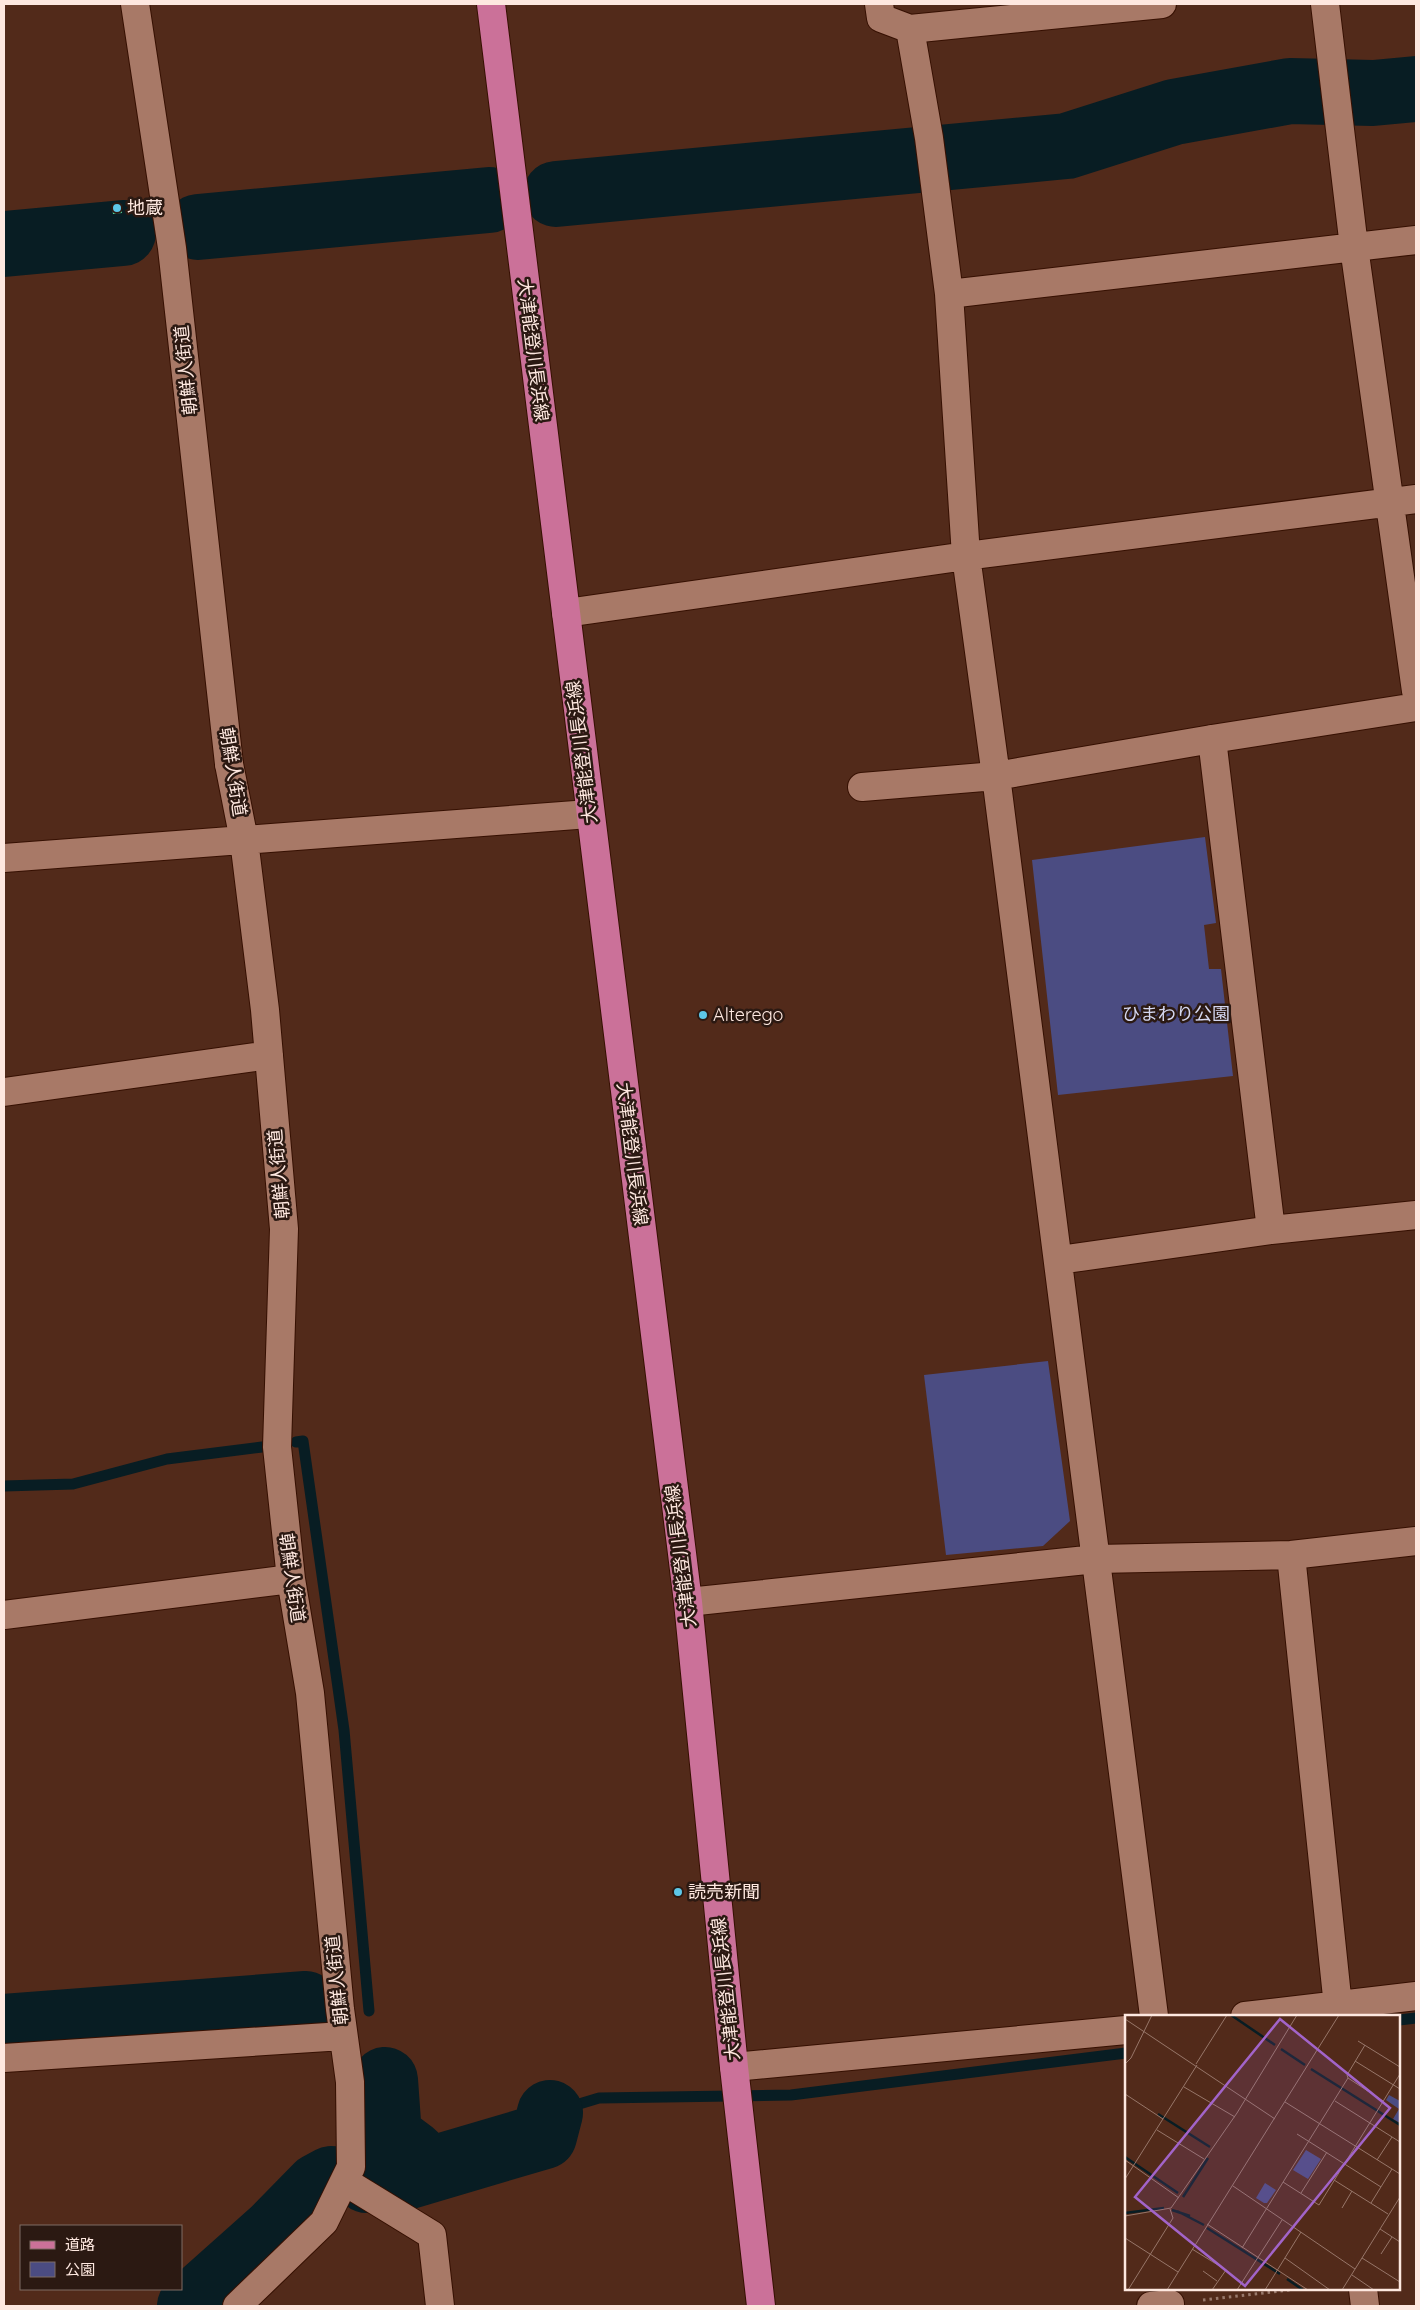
<svg xmlns="http://www.w3.org/2000/svg" width="1420" height="2310" viewBox="0 0 1420 2310" font-family="Quicksand,'Noto Sans JP',sans-serif">
<rect width="100%" height="100%" fill="#522a1a"/>
<!-- green -->
<path fill="#4b4c82" d="M 1205,837 L 1216,923 L 1204,925 L 1209,969 L 1221,969 L 1233,1076 L 1058,1095 L 1032,860 Z
M 1048,1361 L 1070,1521 L 1043,1546 L 946,1555 L 924,1375 Z"/>
<g fill="none" stroke-linecap="round" stroke-linejoin="round">
<!-- stream -->
<path stroke="#081d23" stroke-width="11" d="M 296,1442 L 303,1441 L 344,1730 L 369,2011
M 4,1486 L 73,1484 L 167,1459 L 262,1447
M 1399,2020 L 1416,2018
M 413,2154 L 599,2098 L 791,2095 L 1126,2053"/>
<!-- river -->
<path stroke="#081d23" stroke-width="66" d="M 556,194 L 1067,146 L 1174,112 L 1290,91 L 1373,93 L 1416,89
M 198,227 L 489,200
M 4,244 L 123,233
M 4,2027 L 306,2004
M 385,2080 L 389,2136 L 413,2154
M 367,2180 L 402,2178 L 544,2136 L 550,2113
M 190,2306 L 273,2232 L 318,2186 L 331,2179"/>
</g>
<!-- building -->
<path fill="#55dca2" d="M 121,204 L 122,213 L 113,214 L 112,205 Z"/>
<g fill="none" stroke-linecap="round" stroke-linejoin="round">
<!-- minor casing -->
<g stroke="#361002" stroke-width="30">
<path id="minor" d="M 879,4 L 881,18 L 910,29
M 1325,4 L 1354,247 L 1416,691
M 949,294 L 1416,240
M 566,613 L 966,556 L 1416,499
M 1212,739 L 1271,1230
M 229,764 L 244,840 L 265,1010 L 284,1229 L 277,1447 L 291,1579 L 310,1693 L 340,2009 L 350,2082 L 351,2167 L 324,2222 L 237,2306
M 862,787 L 996,776 L 1212,739 L 1416,707
M 4,858 L 589,814
M 4,1092 L 269,1055
M 1059,1260 L 1271,1230 L 1416,1215
M 1291,1555 L 1339,2016
M 688,1602 L 1096,1559 L 1291,1555 L 1416,1541
M 4,1615 L 291,1579
M 1154,2016 L 996,776 L 966,556 L 949,294 L 929,138 L 910,29 L 1162,4
M 1245,2016 L 1416,1996
M 4,2058 L 343,2036
M 734,2067 L 1126,2030
M 344,2181 L 432,2235 L 440,2306
M 1363,2289 L 1365,2306
M 1151,2306 L 1170,2304 L 1170,2306"/>
</g>
<!-- tertiary casing -->
<g stroke="#361002" stroke-width="30">
<path id="tertiary" d="M 135,4 L 172,248 L 229,764"/>
</g>
<!-- primary casing -->
<g stroke="#361002" stroke-width="30">
<path id="primary" d="M 491,4 L 688,1602 L 734,2067 L 761,2306"/>
</g>
<!-- path -->
<path stroke="#99796c" stroke-width="3" stroke-dasharray="2.5 4" stroke-linecap="butt" d="M 1203,2300 L 1297,2289"/>
<!-- minor -->
<use href="#minor" stroke="#a87967" stroke-width="28"/>
<!-- tertiary -->
<use href="#tertiary" stroke="#a87967" stroke-width="28"/>
<!-- primary -->
<use href="#primary" stroke="#cb7199" stroke-width="28"/>
</g>
<!-- markers -->
<g fill="#5dc7e8" stroke="#2b1912" stroke-width="2">
<circle cx="117" cy="208" r="5"/>
<circle cx="703" cy="1015" r="5"/>
<circle cx="678" cy="1892" r="5"/>
</g>
<g text-anchor="middle" stroke-width="5" stroke-linejoin="round" paint-order="stroke">
<!-- poi labels -->
<g font-size="18" fill="#fee8e0" stroke="#2b1912" text-anchor="start">
<text x="127" y="214">地蔵</text>
<text x="713" y="1021">Alterego</text>
<text x="688" y="1898">読売新聞</text>
</g>
<!-- street labels -->
<g font-size="18" fill="#fee8e0" stroke="#2b1912">
<text transform="translate(533 350) rotate(83)" y="6">大津能登川長浜線</text>
<text transform="translate(186 370) rotate(-96)" y="6">朝鮮人街道</text>
<text transform="translate(582 752) rotate(-97)" y="6">大津能登川長浜線</text>
<text transform="translate(233 772) rotate(81)" y="6">朝鮮人街道</text>
<text transform="translate(632 1154) rotate(83)" y="6">大津能登川長浜線</text>
<text transform="translate(279 1174) rotate(-95)" y="6">朝鮮人街道</text>
<text transform="translate(681 1556) rotate(-97)" y="6">大津能登川長浜線</text>
<text transform="translate(292 1578) rotate(82)" y="6">朝鮮人街道</text>
<text transform="translate(337 1980) rotate(-96)" y="6">朝鮮人街道</text>
<text transform="translate(726 1989) rotate(-96)" y="6">大津能登川長浜線</text>
</g>
<!-- park labels -->
<g font-size="18" fill="#d4d7f0" stroke="#2b1912">
<text x="1176" y="1020">ひまわり公園</text>
</g>
</g>
<!-- overview -->
<g transform="translate(1125 2015)">
<rect width="275" height="275" fill="#522a1a"/>
<path d="M 264,80 L 275,86 L 275,108 L 268,104 L 274,94 L 261,85 ZM 181,135 L 196,144 L 183,164 L 168,155 ZM 140,168 L 151,175 L 142,188 L 139,188 L 131,183 Z" fill="#4b4c82"/>
<path fill="none" stroke="#081d23" stroke-width="2.5" d="M 106,0 L 150,30M 156,34 L 180,50M 186,54 L 275,110M 33,99 L 85,132M 0,142 L 53,178M 58,182 L 83,143M 47,195 L 65,201M 52,196 L 79,210M 0,198 L 39,193M 82,213 L 155,259M 162,264 L 178,275"/>
<path fill="none" stroke="#977669" stroke-width="1" d="M 0,4 L 150,104M 233,26 L 275,52M 230,46 L 275,74M 0,49 L 6,43 L 27,0M 71,49 L 102,0M 223,63 L 222,60 L 240,30M 59,72 L 110,102M 0,79 L 38,104M 210,86 L 275,127M 160,87 L 275,159M 32,115 L 79,144M 172,119 L 256,172M 0,145 L 54,183M 252,145 L 267,122M 0,164 L 72,50M 209,165 L 263,199M 158,167 L 194,190 L 275,59M 108,171 L 230,254M 176,178 L 202,137M 246,188 L 267,154M 217,193 L 227,176M 0,201 L 46,193 L 112,98 L 172,0M 82,209 L 183,275M 255,214 L 275,227M 0,223 L 53,257M 117,233 L 223,63 L 258,86M 67,234 L 101,255 L 87,275M 256,239 L 267,222M 160,243 L 205,275M 237,243 L 275,267M 78,256 L 92,266M 227,260 L 249,275M 3,275 L 48,203 L 45,194M 42,275 L 214,0M 112,275 L 157,205M 140,275 L 176,217M 217,275 L 275,182"/>
<path fill="#a264c9" fill-opacity="0.15" stroke="#a264c9" stroke-width="2.5" d="M 155,4 L 265,93 L 120,271 L 10,182 Z"/>
<rect width="275" height="275" fill="none" stroke="#fee8e0" stroke-width="2.5"/>
</g>
<!-- border -->
<rect width="1420" height="2310" fill="none" stroke="#fee8e0" stroke-width="10"/>
<!-- legend -->
<rect x="20" y="2225" width="162" height="65" fill="#2b1912" stroke="#7f6c64"/>
<rect x="30" y="2241" width="25" height="8" fill="#cb7199" stroke="#7f6c64"/>
<text x="65" y="2250" font-size="15" fill="#fee8e0">道路</text>
<rect x="30" y="2262" width="25" height="15" fill="#4b4c82" stroke="#7f6c64"/>
<text x="65" y="2275" font-size="15" fill="#fee8e0">公園</text>
</svg>
